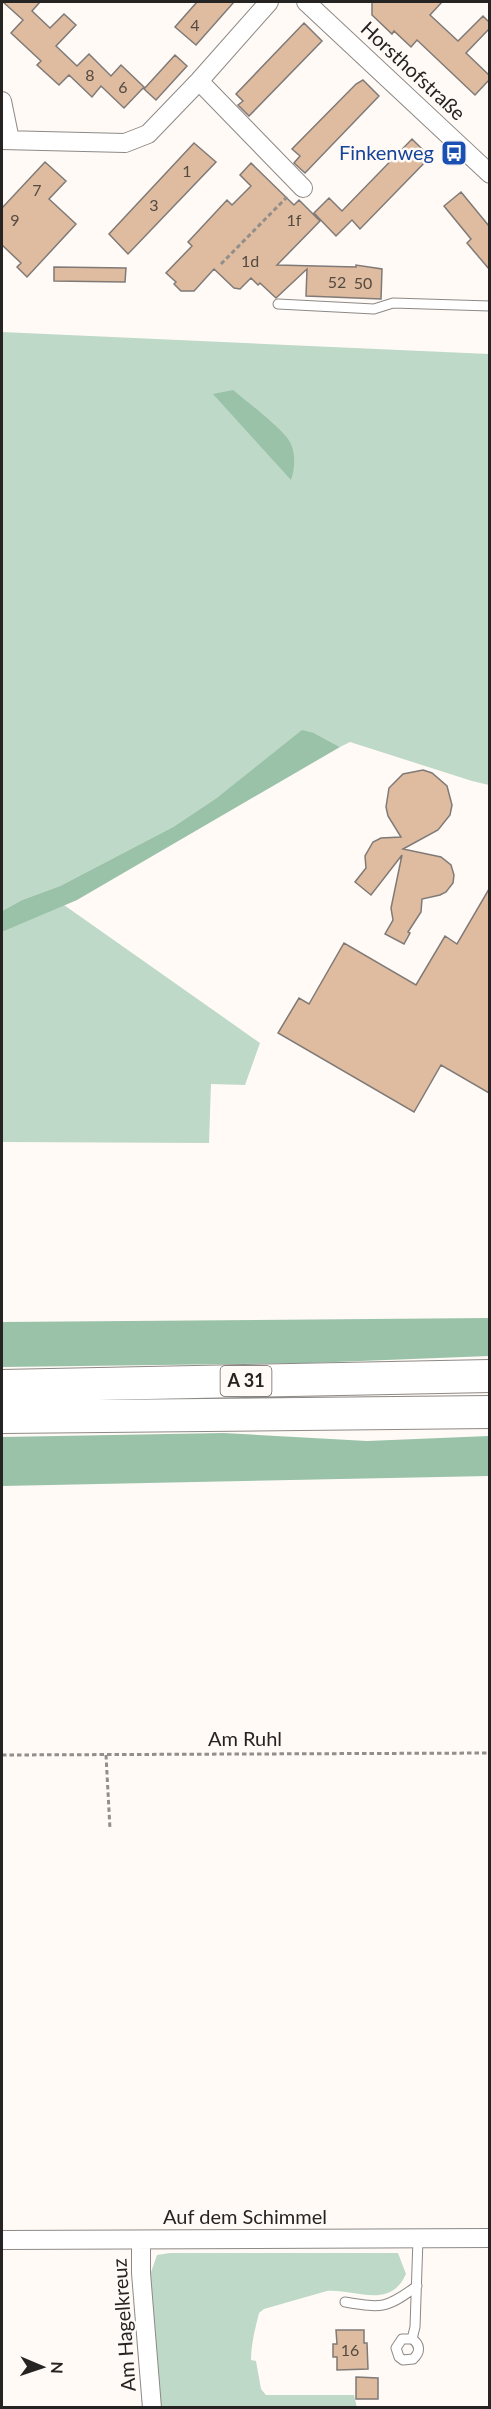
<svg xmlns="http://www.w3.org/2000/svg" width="491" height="2409" viewBox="0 0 491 2409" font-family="Lato,sans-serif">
<rect width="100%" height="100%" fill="#fffaf6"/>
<!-- green -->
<path fill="#bfd9c9" d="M 2,332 L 489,354 L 489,785 L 472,781 L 350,742 L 340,747 L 314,733 L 173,827 L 60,886 L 22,900 L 2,911 Z
M 64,905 L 260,1043 L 245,1085 L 211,1084 L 209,1143 L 2,1142 L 2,932 Z
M 170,2253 L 398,2253 L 406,2274 C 390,2310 356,2289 327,2291 L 264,2309 L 259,2313 C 255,2329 251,2345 251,2360 L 256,2361 L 261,2389 L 266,2395 L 354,2395 L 357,2408 L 160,2407 L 150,2275 L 157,2255 Z"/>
<!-- forest -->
<path fill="#99c2a9" d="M 233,390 C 245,400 284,430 290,442 C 296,454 295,468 291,480 L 213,394 Z
M 302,730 L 314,733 L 340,747 L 77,900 L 2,932 L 2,911 L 22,900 L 60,886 L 173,827 L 218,797 Z
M 489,1318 L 489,1356 L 309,1363 L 2,1367 L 2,1322 Z
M 224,1433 L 367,1441 L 489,1436 L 489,1476 L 2,1486 L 2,1437 Z"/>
<!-- building -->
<path fill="#dfbc9f" stroke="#7f7a77" stroke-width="1.5" d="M 3,2 L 40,2 L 32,11 L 50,28 L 64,14 L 76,25 L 56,46 L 77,66 L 89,54 L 111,76 L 121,65 L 144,87 L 124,108 L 101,86 L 92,97 L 69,75 L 59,85 L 37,65 L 41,61 L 11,33 L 23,20 Z
M 197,2 L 234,2 L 196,45 L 175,27 Z
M 372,2 L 442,2 L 430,15 L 458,41 L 483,16 L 489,22 L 489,29 L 466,53 L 489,75 L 489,80 L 475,95 L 417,40 L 411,47 L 394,31 L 392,34 L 372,15 Z
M 304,23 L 322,41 L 249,116 L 238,105 L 243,101 L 236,94 Z
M 175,55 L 187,66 L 156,100 L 144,89 Z
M 363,80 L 379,96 L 305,173 L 294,163 L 300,156 L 292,149 L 356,84 Z
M 412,139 L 430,157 L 360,229 L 352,220 L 336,236 L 314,213 L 329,198 L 342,211 Z
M 194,143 L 216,162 L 128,254 L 109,234 Z
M 45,162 L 66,181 L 49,199 L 76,224 L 27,277 L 17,267 L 21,263 L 2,245 L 2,208 Z
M 251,163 L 294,205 L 299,200 L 320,221 L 277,265 L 356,267 L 356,265 L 382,269 L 381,299 L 306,296 L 307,269 L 276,298 L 260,283 L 258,285 L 251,278 L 240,289 L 234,288 L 214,269 L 194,291 L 181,291 L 174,284 L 176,282 L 166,273 L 192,246 L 188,242 L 227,200 L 232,205 L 251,186 L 240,175 Z
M 461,192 L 489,226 L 489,269 L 467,243 L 471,239 L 444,206 Z
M 54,267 L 126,268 L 125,282 L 54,281 Z
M 423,770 L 432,773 L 447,786 L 452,805 L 450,815 L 438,830 L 403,849 L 441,857 L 451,865 L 454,875 L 453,883 L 446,892 L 440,895 L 422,899 L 421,912 L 408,932 L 410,933 L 404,944 L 385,934 L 393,920 L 391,908 L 402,855 L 371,895 L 355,882 L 366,868 L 365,856 L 373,842 L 381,838 L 401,837 L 388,816 L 386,807 L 389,788 L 403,774 Z
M 489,889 L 489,1093 L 441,1065 L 414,1112 L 278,1033 L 299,998 L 309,1004 L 344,943 L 416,985 L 445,936 L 457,944 Z
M 336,2330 L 364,2330 L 364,2343 L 367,2343 L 368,2369 L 337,2370 L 337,2357 L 333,2357 L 333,2344 L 337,2344 Z
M 356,2377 L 378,2378 L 378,2399 L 356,2399 Z"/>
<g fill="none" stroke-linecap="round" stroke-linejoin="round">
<!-- service casing -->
<g stroke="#8d8986" stroke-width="11">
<path id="service" d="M 278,304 L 374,309 L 393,303 L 490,306
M 345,2302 C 382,2308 386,2309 417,2286
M 412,2339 C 420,2344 421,2352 413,2359 L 403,2360 L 399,2357 L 396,2348 L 402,2339 L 412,2339 L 415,2327 L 418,2239"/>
</g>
<!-- minor casing -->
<g stroke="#8d8986" stroke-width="20">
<path id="minor" d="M 306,2 L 490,174
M 199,81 L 303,188
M 2,101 L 10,140
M 2,140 L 125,143 L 148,134 L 199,81 L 269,2
M 2,2240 L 490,2238
M 141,2240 L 141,2273 L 152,2408"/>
</g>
<!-- motorway casing -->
<g stroke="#8d8986" stroke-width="34">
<path id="motorway" d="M 2,1386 L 490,1376
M 2,1417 L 490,1412"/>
</g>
<!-- path -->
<path stroke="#918e8b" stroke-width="3" stroke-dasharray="4.5 3" stroke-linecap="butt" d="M 221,264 L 287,197
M 2,1755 L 490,1753
M 106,1755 L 110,1829"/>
<!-- service -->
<use href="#service" stroke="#fff" stroke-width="9"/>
<!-- minor -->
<use href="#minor" stroke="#fff" stroke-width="18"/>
<!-- motorway -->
<use href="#motorway" stroke="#fff" stroke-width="32"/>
</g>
<!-- icons -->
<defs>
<g id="bus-square" transform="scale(1.35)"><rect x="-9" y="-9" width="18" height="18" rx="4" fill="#1a4fb4" stroke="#fffaf6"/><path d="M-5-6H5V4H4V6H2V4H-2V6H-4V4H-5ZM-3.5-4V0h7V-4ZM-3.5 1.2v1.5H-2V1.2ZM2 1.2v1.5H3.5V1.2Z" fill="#fff"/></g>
</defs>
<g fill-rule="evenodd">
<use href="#bus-square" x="454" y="153"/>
</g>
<g text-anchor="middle" stroke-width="5" stroke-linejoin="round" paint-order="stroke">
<!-- number labels -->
<g font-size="16" fill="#544a42">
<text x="195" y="31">4</text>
<text x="90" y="81">8</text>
<text x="123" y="93">6</text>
<text x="187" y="177">1</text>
<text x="37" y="196">7</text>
<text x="154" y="211">3</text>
<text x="15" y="226">9</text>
<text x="294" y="226">1f</text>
<text x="250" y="267">1d</text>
<text x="337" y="288">52</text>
<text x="363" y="289">50</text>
<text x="350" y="2356">16</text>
</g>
<!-- shield labels -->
<rect fill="#fffaf6" stroke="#676462" stroke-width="1.5" x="220.5" y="1366" width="51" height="30" rx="4.5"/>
<g font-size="18" font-weight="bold" fill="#262423">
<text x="246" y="1387">A 31</text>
</g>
<!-- street labels -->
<g font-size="20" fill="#262423" stroke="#fffaf6">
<text transform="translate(413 71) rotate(43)" y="7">Horsthofstraße</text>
<text x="245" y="1746">Am Ruhl</text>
<text x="245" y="2224">Auf dem Schimmel</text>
<text transform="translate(124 2325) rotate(-94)" y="7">Am Hagelkreuz</text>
</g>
<!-- transit labels -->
<g font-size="20" fill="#164399" stroke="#fffaf6" text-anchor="end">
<text x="434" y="160">Finkenweg</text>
</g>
</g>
<!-- border -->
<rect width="491" height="2409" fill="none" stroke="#262423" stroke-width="6"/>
<!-- north arrow -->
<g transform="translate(42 2367) rotate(92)" stroke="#fffaf6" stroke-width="4.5" paint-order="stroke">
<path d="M0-4.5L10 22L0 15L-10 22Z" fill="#262423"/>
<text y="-9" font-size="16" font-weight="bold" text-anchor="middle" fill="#262423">N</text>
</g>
</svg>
